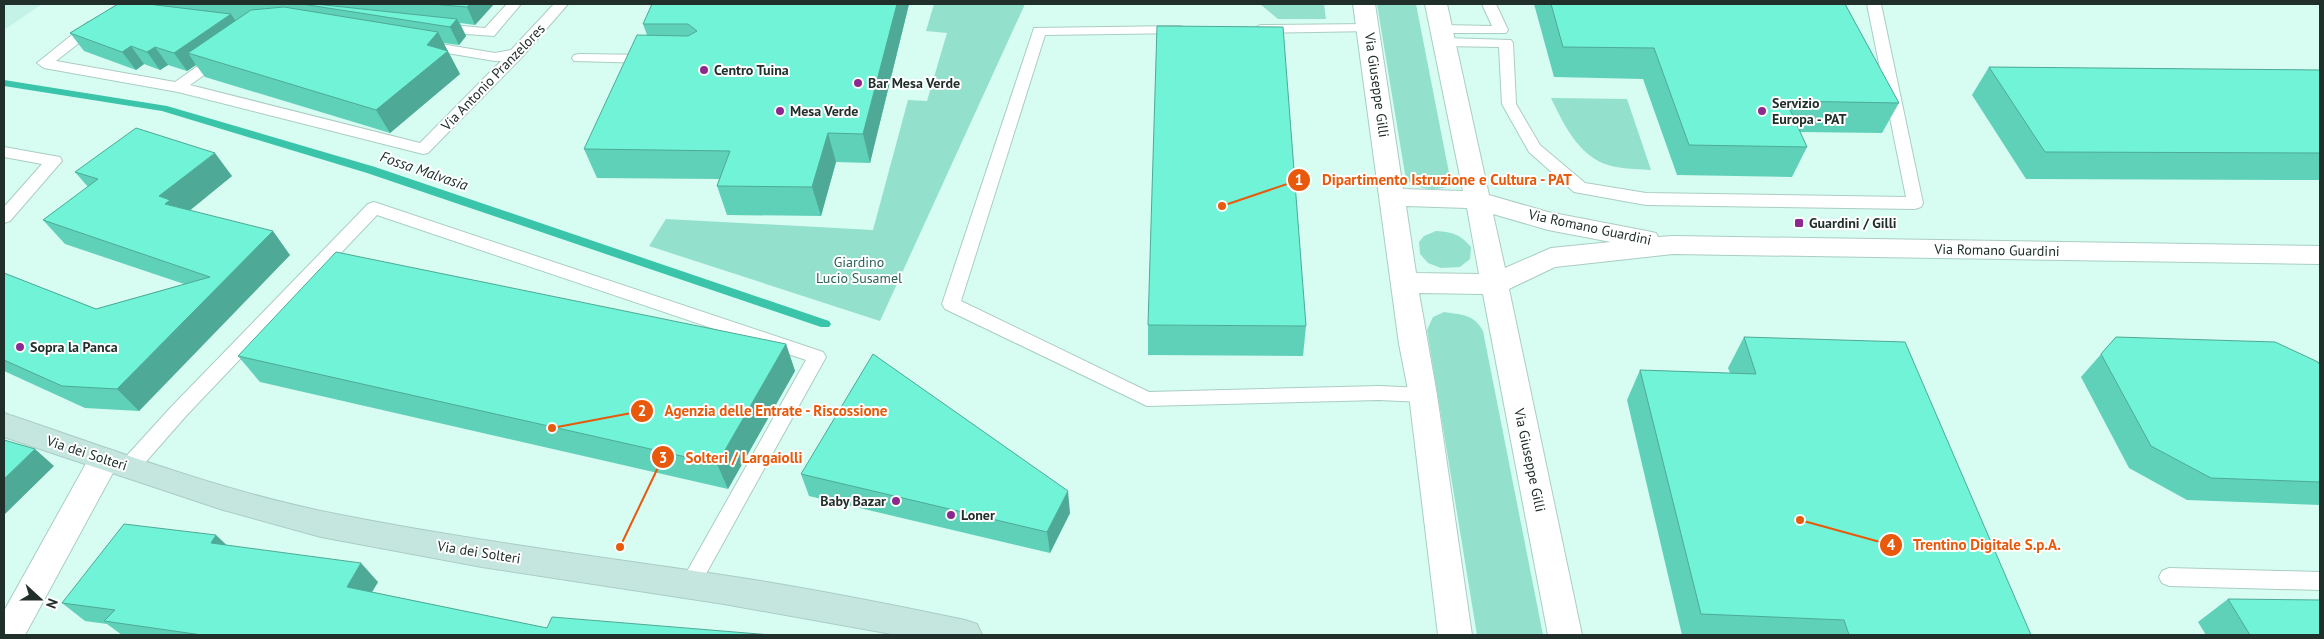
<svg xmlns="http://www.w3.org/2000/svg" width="2324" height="639" viewBox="0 0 2324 639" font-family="'PT Sans',sans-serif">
<rect width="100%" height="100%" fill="#d7fcf2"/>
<!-- built -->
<path fill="#c5f2e6" d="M 4,4 L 42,4 L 4,30 Z"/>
<!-- green -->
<path fill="#93e0cd" d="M 934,4 L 1025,4 L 880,321 L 649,246 L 666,219 L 873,230 L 908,100 L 927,101 L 947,33 L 926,31 Z
M 1260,4 L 1324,4 L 1326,19 L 1278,19 Z
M 1377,4 L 1416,4 L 1450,178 L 1447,187 C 1430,191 1421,189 1406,180 Z
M 1551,98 L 1627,99 L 1651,170 C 1640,169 1627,169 1616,167 C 1581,161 1565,127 1551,98 Z
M 1436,231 C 1453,232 1461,235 1471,247 L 1470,259 L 1460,267 L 1441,268 L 1428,263 L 1420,254 L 1419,242 L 1424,236 Z
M 1444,312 C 1462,315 1474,314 1483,331 L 1543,635 L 1477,635 L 1427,330 L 1433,317 Z"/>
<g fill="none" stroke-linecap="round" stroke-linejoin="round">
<!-- stream -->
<path fill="#3ac5ab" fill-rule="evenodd" d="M 4,80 L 167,106 L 375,167 L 829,321 L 831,324 L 829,327 L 821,327 L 367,173 L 162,111 L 4,86 Z"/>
<!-- lane casing -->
<g stroke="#aacdc4" stroke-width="2">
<path id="lane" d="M 507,4 L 521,4 L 494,36 L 439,32 L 432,28 L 439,24 L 485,28 Z
M 554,4 L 568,4 L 522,57 L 428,153 L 423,154 L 178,92 L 44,68 L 37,63 L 88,22 L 98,22 L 100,25 L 98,28 L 56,61 L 175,82 L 215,54 L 225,54 L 227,57 L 225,60 L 190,85 L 420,143 L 501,61 L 495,61 L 423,49 L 418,48 L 416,45 L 418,42 L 423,41 L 495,53 L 511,50 Z
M 1482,4 L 1496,4 L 1508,30 L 1506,33 L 1442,33 L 1435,29 L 1442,25 L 1492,26 Z
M 1867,4 L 1881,4 L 1923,203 L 1921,207 L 1915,209 L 1646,205 L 1574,192 L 1529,152 L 1502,104 L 1499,47 L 1444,46 L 1437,42 L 1444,38 L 1511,40 L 1513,43 L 1516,104 L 1540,145 L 1585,183 L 1646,193 L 1906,197 Z
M 1368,24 L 1373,25 L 1375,28 L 1373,31 L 1260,33 L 1253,29 L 1260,25 Z
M 1179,26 L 1184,27 L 1186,30 L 1184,33 L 1045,35 L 961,301 L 1149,392 L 1379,386 L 1423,388 L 1430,390 L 1432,395 L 1430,400 L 1423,402 L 1379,400 L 1147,406 L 945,309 L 942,304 L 1034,28 Z
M 579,54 L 650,55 L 657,59 L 650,63 L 574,61 L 572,58 L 574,55 Z
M 4,147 L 54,156 L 60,157 L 62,161 L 10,221 L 4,223 L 4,207 L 42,164 L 4,157 Z
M 374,202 L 823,352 L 826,357 L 697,590 L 690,593 L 683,590 L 680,584 L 806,360 L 377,215 L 186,416 L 136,473 L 129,475 L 122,473 L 119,467 L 122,461 L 172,406 L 368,204 Z
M 2169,568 L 2320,572 L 2320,590 L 2169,586 L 2162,583 L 2159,577 L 2162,571 Z"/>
</g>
<!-- street casing -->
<g stroke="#aacdc4" stroke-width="2">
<path id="street" d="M 1353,4 L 1375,4 L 1403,189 L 1463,191 L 1425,4 L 1447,4 L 1489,195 L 1548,212 L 1647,231 L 1656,233 L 1658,237 L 1673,236 L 2320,246 L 2320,264 L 1673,254 L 1555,267 L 1509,289 L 1582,635 L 1548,635 L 1483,294 L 1419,293 L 1437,395 L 1472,635 L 1438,635 L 1409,395 L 1399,344 ZM 1406,206 L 1467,208 L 1479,274 L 1416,273 ZM 1493,214 L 1548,230 L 1611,242 L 1551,248 L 1505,268 Z
M 104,448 L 115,451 L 119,460 L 115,469 L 25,635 L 4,635 L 4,611 L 93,451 Z"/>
</g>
<!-- secondary casing -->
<g stroke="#aacdc4" stroke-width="2">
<path id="secondary" d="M 4,413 C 108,448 213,488 321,511 C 453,538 588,555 722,575 C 803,587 884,603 965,620 L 977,624 L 982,635 L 897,635 L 724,604 L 482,567 L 321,537 L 220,509 L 4,437 Z"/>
</g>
<!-- lane -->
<use href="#lane" fill="#fff" fill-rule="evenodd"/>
<!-- street -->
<use href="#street" fill="#fff" fill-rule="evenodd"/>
<!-- secondary -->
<use href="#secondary" fill="#c5e6df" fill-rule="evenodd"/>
</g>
<!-- wall -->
<path fill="#60d1b9" d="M 118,4 L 494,4 L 475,25 L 460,23 L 466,36 L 459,45 L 443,43 L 460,74 L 390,133 L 205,77 L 196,65 L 187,71 L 168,65 L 160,70 L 144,64 L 136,70 L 84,51 L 70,33 Z
M 652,4 L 909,4 L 870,163 L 836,162 L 821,216 L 727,215 L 717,186 L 719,179 L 597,178 L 584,149 L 647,35 L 643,24 Z
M 1534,4 L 1845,4 L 1899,103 L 1882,133 L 1800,132 L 1807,147 L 1792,177 L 1677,175 L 1643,79 L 1554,77 Z
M 1989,67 L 2320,70 L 2320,180 L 2026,179 L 1972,95 Z
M 75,172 L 232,176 L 190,210 L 290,255 L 139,411 L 85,408 L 4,371 L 4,273 L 96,309 L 184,284 L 65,244 L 43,220 L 88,187 Z
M 1148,325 L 1306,326 L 1303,356 L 1148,355 Z
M 1744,337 L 2031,635 L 1682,635 L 1627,400 L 1640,370 L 1730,373 L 1728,368 Z
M 2116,337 L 2320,365 L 2320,505 L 2187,500 L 2129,468 L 2081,377 Z
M 786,344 L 795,371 L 728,489 L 260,382 L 238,356 Z
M 801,474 L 1070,513 L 1050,553 L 809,496 Z
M 227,545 L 378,582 L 372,592 L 547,628 L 771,635 L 122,635 L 107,624 L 85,621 L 62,603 Z
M 2228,599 L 2320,635 L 2206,635 L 2198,622 Z"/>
<!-- shaded-wall -->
<path fill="#4eaa96" d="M 470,4 L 494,4 L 475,25 L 467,7 Z
M 897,4 L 909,4 L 870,163 L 863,134 Z
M 231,14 L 243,32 L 188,53 L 196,65 L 187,71 L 174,53 Z
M 457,19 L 466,36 L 459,45 L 450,27 Z
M 438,32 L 460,74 L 390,133 L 376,110 L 427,45 Z
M 131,46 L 144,64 L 136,70 L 122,52 Z
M 155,47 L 168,65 L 160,70 L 147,52 Z
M 828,133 L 836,162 L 821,216 L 812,187 Z
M 215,153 L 232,176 L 183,216 L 184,228 L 159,196 Z
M 273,231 L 290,255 L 139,411 L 117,389 Z
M 786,344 L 795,371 L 728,489 L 717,464 Z
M 35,449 L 54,466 L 4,515 L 4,479 Z
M 1068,491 L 1070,513 L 1050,553 L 1047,532 Z
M 216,535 L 236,554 L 211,543 Z
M 361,563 L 378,582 L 364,605 L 347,587 Z"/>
<!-- building -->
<path fill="#70f3d7" stroke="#4eaa96" d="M 118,4 L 148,4 L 231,14 L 174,53 L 155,47 L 147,52 L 131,46 L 122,52 L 70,33 Z
M 302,4 L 315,4 L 457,19 L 450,27 Z
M 431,4 L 470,4 L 467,7 Z
M 652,4 L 897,4 L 863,134 L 828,133 L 812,187 L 717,186 L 730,151 L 584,149 L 637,35 L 688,36 L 697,31 L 688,24 L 643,24 Z
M 1551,4 L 1845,4 L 1899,103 L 1786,101 L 1807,147 L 1689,145 L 1654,48 L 1563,47 Z
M 284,7 L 438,32 L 427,45 L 448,51 L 376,110 L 188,53 L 251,10 Z
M 1157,26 L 1283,27 L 1306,326 L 1148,325 Z
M 1989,67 L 2320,70 L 2320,153 L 2045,152 Z
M 136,128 L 215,153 L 159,196 L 170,200 L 165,204 L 273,231 L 117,389 L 62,386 L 4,360 L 4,273 L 96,309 L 210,277 L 43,220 L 98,179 L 75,172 Z
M 336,252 L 786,344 L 717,464 L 238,356 Z
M 1744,337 L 1905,342 L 2031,635 L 1849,635 L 1844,620 L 1701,614 L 1640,370 L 1756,374 Z
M 2116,337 L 2275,342 L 2318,362 L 2320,365 L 2320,482 L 2211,478 L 2151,446 L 2101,354 Z
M 873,354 L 1068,491 L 1047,532 L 801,474 Z
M 4,440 L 35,449 L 4,479 Z
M 124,524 L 216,535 L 211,543 L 361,563 L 347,587 L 547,628 L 552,617 L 771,635 L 202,635 L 104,621 L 115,610 L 62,603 Z
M 2228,599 L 2320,600 L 2320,635 L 2250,635 Z"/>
<!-- markers -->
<g fill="#8d288f" stroke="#fff" stroke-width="2">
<circle cx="704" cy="70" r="5"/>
<circle cx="858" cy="83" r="5"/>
<circle cx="780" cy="111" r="5"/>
<circle cx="1762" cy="111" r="5"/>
<rect x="1794" y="218" width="10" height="10" rx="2.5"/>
<circle cx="20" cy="347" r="5"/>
<circle cx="896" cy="501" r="5"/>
<circle cx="951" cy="515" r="5"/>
</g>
<g text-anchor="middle" stroke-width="4" stroke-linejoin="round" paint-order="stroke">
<!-- poi labels -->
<g font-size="14" font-weight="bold" fill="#212f2b" stroke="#fff" text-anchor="start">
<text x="714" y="75">Centro Tuina</text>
<text x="868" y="88">Bar Mesa Verde</text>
<text x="1772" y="108">Servizio<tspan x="1772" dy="16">Europa - PAT</tspan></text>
<text x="790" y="116">Mesa Verde</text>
<text x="1809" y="228">Guardini / Gilli</text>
<text x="30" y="352">Sopra la Panca</text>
<text x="886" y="506" text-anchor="end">Baby Bazar</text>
<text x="961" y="520">Loner</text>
</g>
<!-- street labels -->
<g font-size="14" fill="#212f2b" stroke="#fff">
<text transform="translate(493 77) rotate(-46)" y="5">Via Antonio Pranzelores</text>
<text transform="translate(1377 85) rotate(82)" y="5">Via Giuseppe Gilli</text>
<text transform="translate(1590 227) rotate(12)" y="5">Via Romano Guardini</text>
<text transform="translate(1997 250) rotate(1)" y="5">Via Romano Guardini</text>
<text transform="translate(87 453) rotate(18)" y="5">Via dei Solteri</text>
<text transform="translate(1530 460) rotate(78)" y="5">Via Giuseppe Gilli</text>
<text transform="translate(479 552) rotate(9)" y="5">Via dei Solteri</text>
</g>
<!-- park labels -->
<g font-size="14" fill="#2b6256" stroke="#fff">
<text x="859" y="267">Giardino<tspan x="859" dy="16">Lucio Susamel</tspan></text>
</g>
<!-- water labels -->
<g font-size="15" font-style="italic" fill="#19302b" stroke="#fff">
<text transform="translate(424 171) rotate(19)" y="5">Fossa Malvasia</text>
</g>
</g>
<!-- callouts -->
<path fill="none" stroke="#e8590c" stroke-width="2" d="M1222 206L1299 180M552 428L642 411M620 547L663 457M1800 520L1891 545"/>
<g fill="#e8590c" stroke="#fff" stroke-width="2">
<circle cx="1222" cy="206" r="5"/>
<circle cx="552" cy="428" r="5"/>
<circle cx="620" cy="547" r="5"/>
<circle cx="1800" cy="520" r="5"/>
<circle cx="1299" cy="180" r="12"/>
<circle cx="642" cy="411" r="12"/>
<circle cx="663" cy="457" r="12"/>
<circle cx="1891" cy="545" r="12"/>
</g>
<g font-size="15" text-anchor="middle" font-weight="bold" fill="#fff">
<text x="1299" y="185">1</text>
<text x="642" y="416">2</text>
<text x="663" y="463">3</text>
<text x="1891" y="550">4</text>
</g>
<g font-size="15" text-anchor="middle" font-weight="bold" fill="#e8590c" stroke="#fff" stroke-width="4" stroke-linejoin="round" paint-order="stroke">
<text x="1447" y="185">Dipartimento Istruzione e Cultura - PAT</text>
<text x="776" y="416">Agenzia delle Entrate - Riscossione</text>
<text x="744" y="463">Solteri / Largaiolli</text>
<text x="1987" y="550">Trentino Digitale S.p.A.</text>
</g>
<!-- border -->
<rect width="2324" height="639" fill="none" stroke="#212f2b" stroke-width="10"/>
<!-- north arrow -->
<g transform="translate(40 599) rotate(111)" stroke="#ffffff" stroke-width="4" paint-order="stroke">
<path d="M0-4L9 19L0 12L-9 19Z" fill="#212f2b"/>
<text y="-8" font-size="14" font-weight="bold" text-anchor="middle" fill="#212f2b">N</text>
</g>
</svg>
